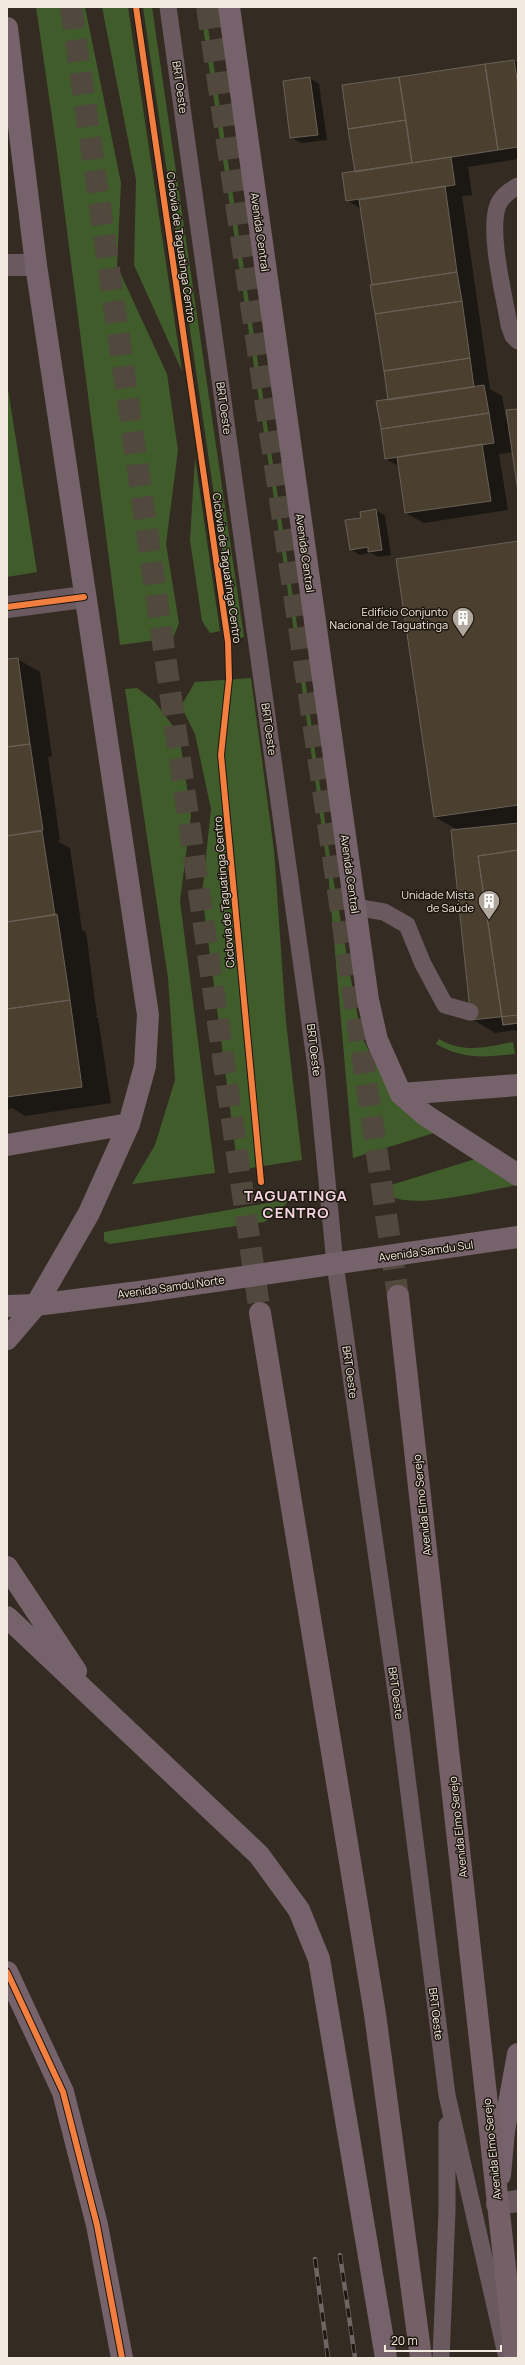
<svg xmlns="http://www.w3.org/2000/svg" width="525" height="2365" viewBox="0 0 525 2365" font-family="Manrope,sans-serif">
<rect width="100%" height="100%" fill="#342c22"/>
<!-- green -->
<path fill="#405c2a" d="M 36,7 L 85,7 L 121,183 L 117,266 L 167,374 L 178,450 L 166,544 L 179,623 L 173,638 L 120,645 L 56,145 Z
M 102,7 L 128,7 L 182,371 L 134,265 L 136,180 Z
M 143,7 L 152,7 L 244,637 L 235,639 Z
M 200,7 L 205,7 L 298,632 L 294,632 Z
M 7,383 L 37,572 L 7,577 Z
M 195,458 L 220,631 L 210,633 L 202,621 L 190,540 Z
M 303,665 L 332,872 L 361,1035 L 375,1063 L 398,1094 L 444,1130 L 353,1158 L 328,872 L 299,666 Z
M 251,678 L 274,850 L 286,1022 L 302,1160 L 238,1170 L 202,894 L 211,809 L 195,734 L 181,706 L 195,682 Z
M 137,688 L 154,701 L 179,734 L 191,815 L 180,901 L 215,1173 L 132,1184 L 155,1145 L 175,1080 L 168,978 L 125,689 Z
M 439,1039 C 464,1054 486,1047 513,1042 L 515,1054 C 483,1057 465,1060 436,1044 Z
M 485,1156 L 518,1185 C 487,1190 435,1204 404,1200 C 394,1199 386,1194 378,1189 Z
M 290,1199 L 277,1214 L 264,1222 L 110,1244 L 104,1241 L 104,1232 Z"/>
<!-- shadow -->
<path fill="#0007" d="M 514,61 L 518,63 L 518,159 L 468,167 L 472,195 L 462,196 L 490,389 L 502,396 L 506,418 L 518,410 L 518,485 L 513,452 L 499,454 L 508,510 L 424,523 L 406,513 L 400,467 L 386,459 L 389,400 L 361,209 L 347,200 L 356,173 Z
M 310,78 L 319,84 L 327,140 L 301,143 L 291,137 Z
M 376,510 L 385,516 L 391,555 L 378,557 L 371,553 L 360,555 L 350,549 L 362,519 Z
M 518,542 L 518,1032 L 515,1030 L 495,1033 L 472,1019 L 458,830 L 435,817 L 397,560 Z
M 17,659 L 40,672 L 52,756 L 48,757 L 60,840 L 57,841 L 70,848 L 82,930 L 86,932 L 97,1016 L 95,1016 L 98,1018 L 111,1103 L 25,1116 L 12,1108 L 7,1110 L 7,660 Z"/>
<!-- building -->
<path fill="#4b402f" stroke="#686158" d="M 514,60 L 518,86 L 518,147 L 498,150 L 485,64 Z
M 485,64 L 498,150 L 412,163 L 399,77 Z
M 310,77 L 318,135 L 290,138 L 283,81 Z
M 399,77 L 406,120 L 348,129 L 342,85 Z
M 406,120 L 412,163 L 355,172 L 348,129 Z
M 451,157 L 455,185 L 346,201 L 342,173 Z
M 445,186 L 457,272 L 372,285 L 359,200 Z
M 457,272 L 462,301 L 375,314 L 370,285 Z
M 462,301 L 470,358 L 384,371 L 375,314 Z
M 470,358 L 474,387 L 388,400 L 384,371 Z
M 484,385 L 489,413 L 381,429 L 376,401 Z
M 518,409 L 518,492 L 506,410 Z
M 489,413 L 494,443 L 385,459 L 381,429 Z
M 482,444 L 491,501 L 405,513 L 397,457 Z
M 376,509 L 382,550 L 368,552 L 368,547 L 350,550 L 345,520 L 361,518 L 360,512 Z
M 518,541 L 518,805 L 434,817 L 396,559 Z
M 18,658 L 30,744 L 7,747 L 7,659 Z
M 30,744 L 43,830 L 7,836 L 7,747 Z
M 518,823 L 518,1015 L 471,1020 L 451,830 Z
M 42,831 L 55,915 L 7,922 L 7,836 Z
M 518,850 L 518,1023 L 503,1025 L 478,856 Z
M 518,850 L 518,1023 L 503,1025 L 478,856 Z
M 57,914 L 70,1000 L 7,1009 L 7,922 Z
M 70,1000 L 82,1087 L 7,1097 L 7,1009 Z"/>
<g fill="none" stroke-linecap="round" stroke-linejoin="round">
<!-- primary-tunnel -->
<path stroke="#51483e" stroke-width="22" stroke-dasharray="22 11" stroke-linecap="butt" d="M 71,7 L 260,1313
M 207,7 L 398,1296"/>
<!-- lane -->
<path stroke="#6a5a60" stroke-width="17" d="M 168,7 L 316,1067 L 335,1264 L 398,1706 L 447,2095 L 506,2354
M 518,186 C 509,191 500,197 497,208 C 489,237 504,294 509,325 L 513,336 L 518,341
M 355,907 L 384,912 L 407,925 L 423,964 L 445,1005 L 470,1012
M 441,2358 L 447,2211 L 447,2125"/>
<!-- street -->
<path stroke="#6a5a60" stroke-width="22" d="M 7,265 L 36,265
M 7,607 L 84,597
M 497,2204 L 518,2201"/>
<!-- secondary -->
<path stroke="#76626b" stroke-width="22" d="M 229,7 L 368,1000 L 377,1040 L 401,1094 L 425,1115 L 518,1175
M 7,28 L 36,265 L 148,1015 L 145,1066 L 129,1124 L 89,1213 L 36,1305 L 7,1339
M 401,1094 L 518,1085
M 7,1145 L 129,1124
M 7,1306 L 36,1305 L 139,1292 L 518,1237
M 7,1567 L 76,1671
M 7,1617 L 259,1855 L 299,1910 L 319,1959 L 386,2358
M 7,1972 L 63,2092 L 97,2225 L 122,2358
M 500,2175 L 504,2131 L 518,2054"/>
<!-- primary -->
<path stroke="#756067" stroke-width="22" d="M 398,1296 L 515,2358
M 260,1313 L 375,2014 L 421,2358"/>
<!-- rail casing -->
<g stroke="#706563" stroke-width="4.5">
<path id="rail" d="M 340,2255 L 355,2358
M 315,2259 L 328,2358"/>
</g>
<!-- rail -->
<use href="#rail" stroke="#1d170f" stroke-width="3" stroke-dasharray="9" stroke-linecap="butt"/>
<!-- cycleway casing -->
<g stroke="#1d170f" stroke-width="8">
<path id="cycleway" d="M 136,7 L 228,642 L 229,679 L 221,755 L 261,1182
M 7,607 L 84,597
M 7,1972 L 63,2092 L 97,2225 L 122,2358"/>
</g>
<!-- cycleway -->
<use href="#cycleway" stroke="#f27e40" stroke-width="6"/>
</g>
<!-- icons -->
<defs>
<g id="building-pin" transform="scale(1.15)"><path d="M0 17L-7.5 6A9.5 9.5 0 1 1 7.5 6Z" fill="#b0a89d" stroke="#1d170f"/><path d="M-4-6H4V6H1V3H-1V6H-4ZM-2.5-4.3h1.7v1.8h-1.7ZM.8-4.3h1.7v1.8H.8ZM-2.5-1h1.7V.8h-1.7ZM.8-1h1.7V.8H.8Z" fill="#fff"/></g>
</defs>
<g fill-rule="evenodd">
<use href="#building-pin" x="463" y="618"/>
<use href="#building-pin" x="489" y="901"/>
</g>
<g text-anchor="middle" stroke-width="3" stroke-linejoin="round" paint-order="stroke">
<!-- street labels -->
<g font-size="11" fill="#f3eadf" stroke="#1d170f">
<text transform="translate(180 87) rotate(82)" y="4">BRT Oeste</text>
<text transform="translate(260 232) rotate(82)" y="4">Avenida Central</text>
<text transform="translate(181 247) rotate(82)" y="4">Ciclovia de Taguatinga Centro</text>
<text transform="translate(224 408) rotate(82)" y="4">BRT Oeste</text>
<text transform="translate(305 553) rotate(82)" y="4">Avenida Central</text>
<text transform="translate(227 568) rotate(82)" y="4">Ciclovia de Taguatinga Centro</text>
<text transform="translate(269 729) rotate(82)" y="4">BRT Oeste</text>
<text transform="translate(350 874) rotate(82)" y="4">Avenida Central</text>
<text transform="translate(224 892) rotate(-95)" y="4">Ciclovia de Taguatinga Centro</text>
<text transform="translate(314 1050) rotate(83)" y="4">BRT Oeste</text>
<text transform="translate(426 1251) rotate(-8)" y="4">Avenida Samdu Sul</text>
<text transform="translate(171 1287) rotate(-8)" y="4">Avenida Samdu Norte</text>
<text transform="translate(350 1372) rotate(82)" y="4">BRT Oeste</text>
<text transform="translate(422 1505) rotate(-96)" y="4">Avenida Elmo Serejo</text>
<text transform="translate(396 1693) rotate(82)" y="4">BRT Oeste</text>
<text transform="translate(458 1827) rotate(-96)" y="4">Avenida Elmo Serejo</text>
<text transform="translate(436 2014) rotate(83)" y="4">BRT Oeste</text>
<text transform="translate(492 2149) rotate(-96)" y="4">Avenida Elmo Serejo</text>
</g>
<!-- poi labels -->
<g font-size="11" fill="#f3eadf" stroke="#1d170f" text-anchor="end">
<text x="448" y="616">Edifício Conjunto<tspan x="448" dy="13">Nacional de Taguatinga</tspan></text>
<text x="474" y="899">Unidade Mista<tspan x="474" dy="13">de Saúde</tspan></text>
</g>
<!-- district labels -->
<g font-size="15" font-weight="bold" letter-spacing="1" fill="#f5d4e1" stroke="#1d170f">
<text x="296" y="1201">TAGUATINGA<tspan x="296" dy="17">CENTRO</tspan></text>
</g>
</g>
<!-- border -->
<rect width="525" height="2365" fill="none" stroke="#f3eadf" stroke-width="16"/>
<!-- scale -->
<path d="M385 2345v6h116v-6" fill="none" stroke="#f3eadf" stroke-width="2"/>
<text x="391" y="2345" font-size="12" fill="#f3eadf" stroke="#1d170f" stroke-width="3" paint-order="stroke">20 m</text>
</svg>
